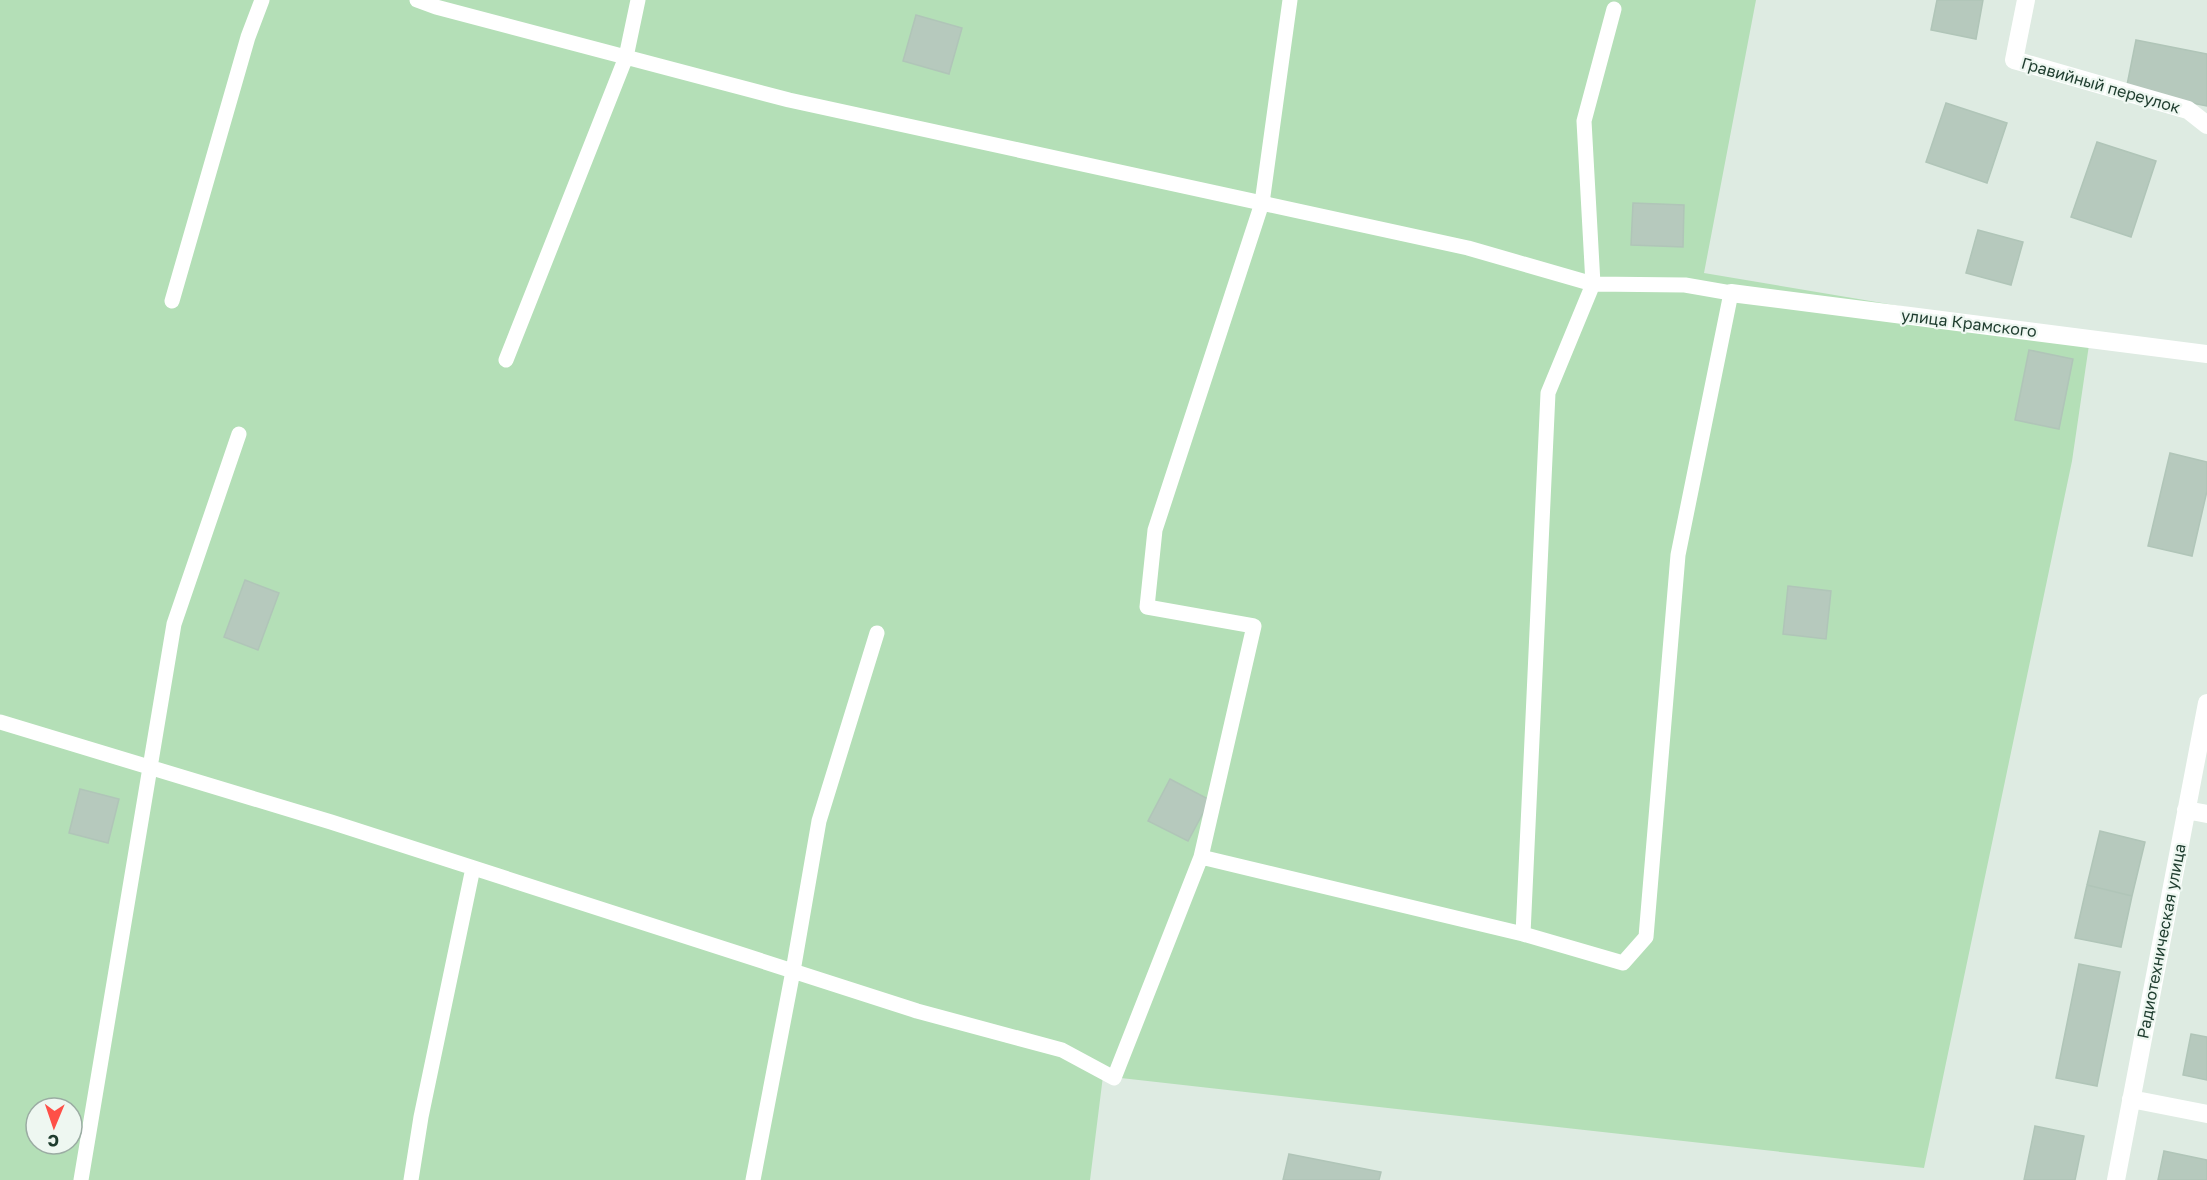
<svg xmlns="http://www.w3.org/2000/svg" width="2207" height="1180" viewBox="0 0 2207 1180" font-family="'Golos Text',sans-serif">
<rect width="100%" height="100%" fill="#deebe2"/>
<!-- green -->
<path fill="#b4dfb7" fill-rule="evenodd" d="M 0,0 L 1756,0 L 1704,273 L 2090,338 L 2072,461 L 1924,1168 L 1103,1076 L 1090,1180 L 0,1180 ZM 36,1108 L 72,1108 L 72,1144 L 36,1144 Z"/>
<!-- building -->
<path fill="#b6c9bd" stroke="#b0c5b8" stroke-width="1.5" d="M 1937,0 L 1983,0 L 1976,39 L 1931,30 Z
M 916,15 L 962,28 L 949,74 L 903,61 Z
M 2136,40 L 2207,54 L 2207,106 L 2126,90 Z
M 1946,103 L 2007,123 L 1987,183 L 1926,162 Z
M 2097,142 L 2156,161 L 2131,237 L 2071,217 Z
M 1633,203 L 1684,205 L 1683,247 L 1631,245 Z
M 1978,230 L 2023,242 L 2011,285 L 1966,273 Z
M 2029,350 L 2073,359 L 2059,429 L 2015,420 Z
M 2170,453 L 2207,462 L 2207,491 L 2192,556 L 2148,546 Z
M 245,580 L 279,593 L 258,650 L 224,637 Z
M 1788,586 L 1831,591 L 1826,639 L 1783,634 Z
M 1170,779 L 1210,800 L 1188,841 L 1148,821 Z
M 80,789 L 119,799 L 108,843 L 69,833 Z
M 2100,831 L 2145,842 L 2132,896 L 2087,885 Z
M 2087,885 L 2132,896 L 2121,947 L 2075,938 Z
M 2079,964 L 2120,972 L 2097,1086 L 2056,1078 Z
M 2191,1034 L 2207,1037 L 2207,1080 L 2183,1075 Z
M 2035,1126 L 2084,1136 L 2075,1180 L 2024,1180 Z
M 2164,1151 L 2207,1160 L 2207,1180 L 2158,1180 Z
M 1289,1154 L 1381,1172 L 1379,1180 L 1283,1180 Z"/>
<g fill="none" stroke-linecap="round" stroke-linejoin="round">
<!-- lane -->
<path stroke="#fff" stroke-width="15" d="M 417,0 L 436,7 L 789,100 L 1468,248 L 1593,284 L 1685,285 L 1731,293 L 1678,555 L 1646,937 L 1623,963 L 1523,934 L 1201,857
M 172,301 L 248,37 L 262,0
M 506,360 L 626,57 L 638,0
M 0,722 L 331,822 L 917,1011 L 1062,1050 L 1114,1078 L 1201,857 L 1254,626 L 1147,607 L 1155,530 L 1262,203 L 1290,0
M 1523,934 L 1548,393 L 1593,284 L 1584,121 L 1614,9
M 81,1180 L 174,624 L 239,434
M 411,1180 L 421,1117 L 473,868
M 753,1180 L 793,971 L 819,821 L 877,633"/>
<!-- street -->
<path stroke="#fff" stroke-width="18" d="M 2026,0 L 2014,60 L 2188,110 L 2207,125
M 1731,293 L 2207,354
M 2186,810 L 2207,814
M 2131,1099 L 2207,1114
M 2116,1180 L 2207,703"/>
</g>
<g text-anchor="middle" stroke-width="4.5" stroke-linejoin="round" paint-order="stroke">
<!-- street labels -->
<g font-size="16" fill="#1e3c2e" stroke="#eef7f1">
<text transform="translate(2101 85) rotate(16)" y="6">Гравийный переулок</text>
<text transform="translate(1969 323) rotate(7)" y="6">улица Крамского</text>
<text transform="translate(2161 941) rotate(-79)" y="6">Радиотехническая улица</text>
</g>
</g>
<!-- north arrow -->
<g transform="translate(54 1126) rotate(182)"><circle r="28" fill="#eef7f1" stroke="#9baca3" stroke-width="1.5"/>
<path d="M0-4.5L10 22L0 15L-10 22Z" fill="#fe5048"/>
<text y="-9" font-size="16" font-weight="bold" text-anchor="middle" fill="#1e3c2e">С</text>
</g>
</svg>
